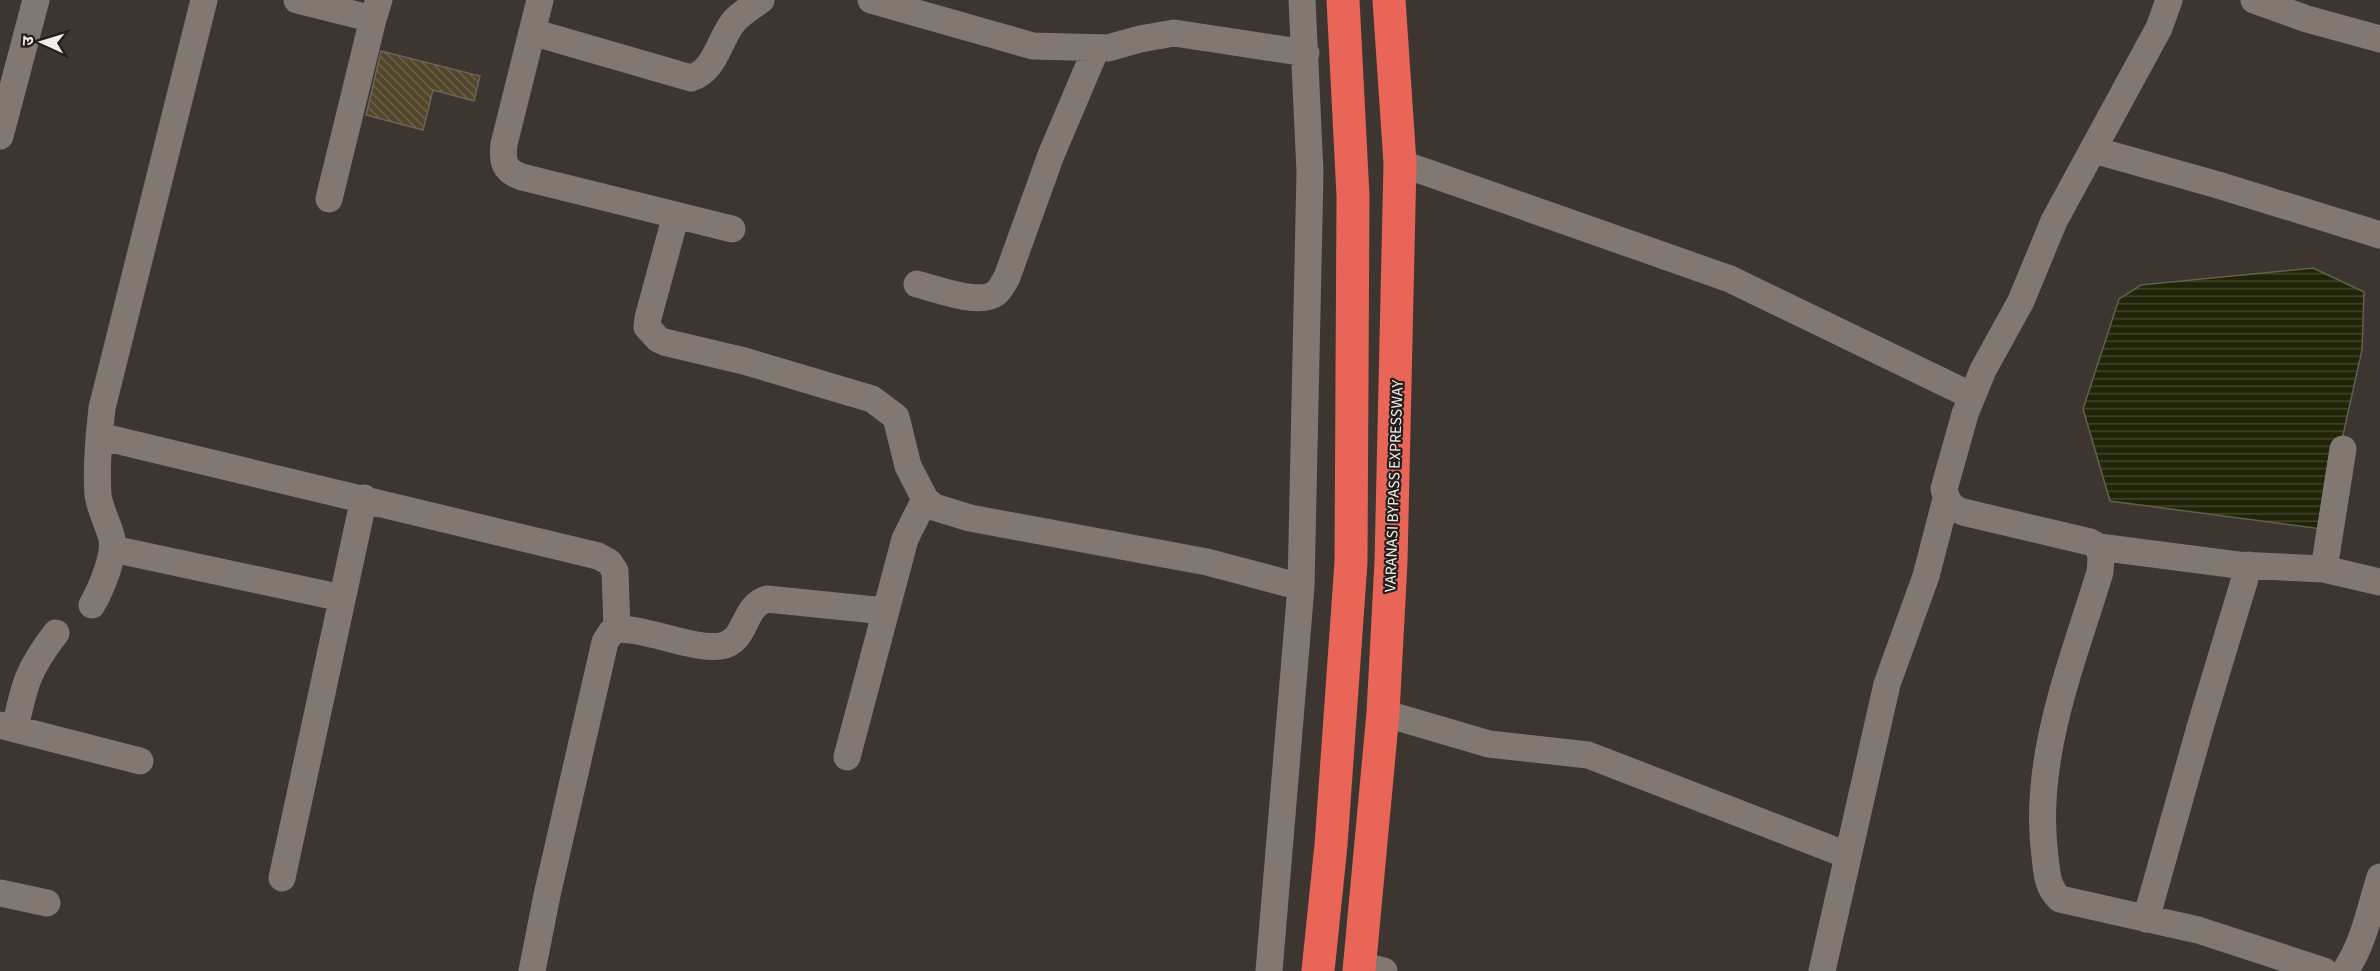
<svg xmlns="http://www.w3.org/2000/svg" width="2380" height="971" font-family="'Source Sans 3','Noto Sans Devanagari',sans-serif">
<defs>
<pattern id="water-rules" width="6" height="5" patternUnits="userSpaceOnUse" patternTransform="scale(1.5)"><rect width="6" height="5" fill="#212508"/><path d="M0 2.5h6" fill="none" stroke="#42452c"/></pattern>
<pattern id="building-back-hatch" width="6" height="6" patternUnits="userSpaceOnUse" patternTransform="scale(1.5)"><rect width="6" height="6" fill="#53472b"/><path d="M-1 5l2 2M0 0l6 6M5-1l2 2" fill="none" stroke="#6c624a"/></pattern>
</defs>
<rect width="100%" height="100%" fill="#3d352f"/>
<path fill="url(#water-rules)" stroke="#60614c" stroke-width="1.5" d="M2313 268 2364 292 2362 350 2322 529 2110 501 2083 409 2119 299 2141 285Z"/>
<path fill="url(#building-back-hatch)" stroke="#68645b" stroke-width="1.5" d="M381 51 480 76 474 101 433 90 423 130 366 115Z"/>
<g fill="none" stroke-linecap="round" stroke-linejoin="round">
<path stroke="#827872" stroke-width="27" d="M297 0 373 19 379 0
M540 0 504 144C502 162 504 171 522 177L732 229
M871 0 1033 46 1108 48 1140 39 1174 33 1306 53
M2169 0 2159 28 2054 221 2021 301 1983 370 1965 414 1944 489C1947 502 1951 508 1963 512L2090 542 2099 547 2101 559 2100 572C2072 664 2032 759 2045 857 2047 874 2047 887 2060 899L2198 930 2324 971
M2254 0 2307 19 2380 39
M532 32 691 78C716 71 719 38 735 20 742 13 753 6 761 0
M0 136 36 0
M2094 150 2218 185 2380 235
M1400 163 1730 279 1972 396
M329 199 373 19
M676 215 648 318 647 327 658 339 664 342 744 361 872 399 896 417 908 466 925 499 934 507 970 518 1207 562 1301 587
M917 284C937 289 980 306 996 293 1001 289 1004 282 1007 277L1051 155 1096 49
M99 436 598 556 609 562 615 571 617 629
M2099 547 2238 565 2324 569 2380 582
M113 549 342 598
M2324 569 2343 449
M92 605C101 589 117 553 111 535 107 522 100 509 98 495 96 465 99 437 102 408L204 0
M1383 713 1489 744 1588 755 1847 855
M0 725 140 761
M15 729C24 685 28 669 56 633
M847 757 905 539 925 499
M282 878 364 498
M0 893 47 903
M2146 919 2201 724 2249 565
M1360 965 1384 971
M532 971 547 895 605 642 612 631C636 623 691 651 721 646 748 641 742 606 767 599L885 611
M1269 971 1301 587 1310 172 1302 0
M1822 971 1887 684 1926 576 1946 499
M2345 971C2364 943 2370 909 2380 877"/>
<path stroke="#e96557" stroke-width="33" d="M1318 971 1331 845 1351 562 1353 196 1343 0
M1359 971 1383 713 1391 562 1400 163 1389 0"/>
</g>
<g text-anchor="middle" stroke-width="4.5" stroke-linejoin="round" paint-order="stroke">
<g font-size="16" fill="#f2ede9" stroke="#211e1b">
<text transform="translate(1393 486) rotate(-88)" y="6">VARANASI BYPASS EXPRESSWAY</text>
</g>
</g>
<g transform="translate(42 42) rotate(274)" stroke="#211e1b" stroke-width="4.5" paint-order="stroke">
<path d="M0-4.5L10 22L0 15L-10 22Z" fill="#f2ede9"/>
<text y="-9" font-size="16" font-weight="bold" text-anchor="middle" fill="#f2ede9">उ</text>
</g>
</svg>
